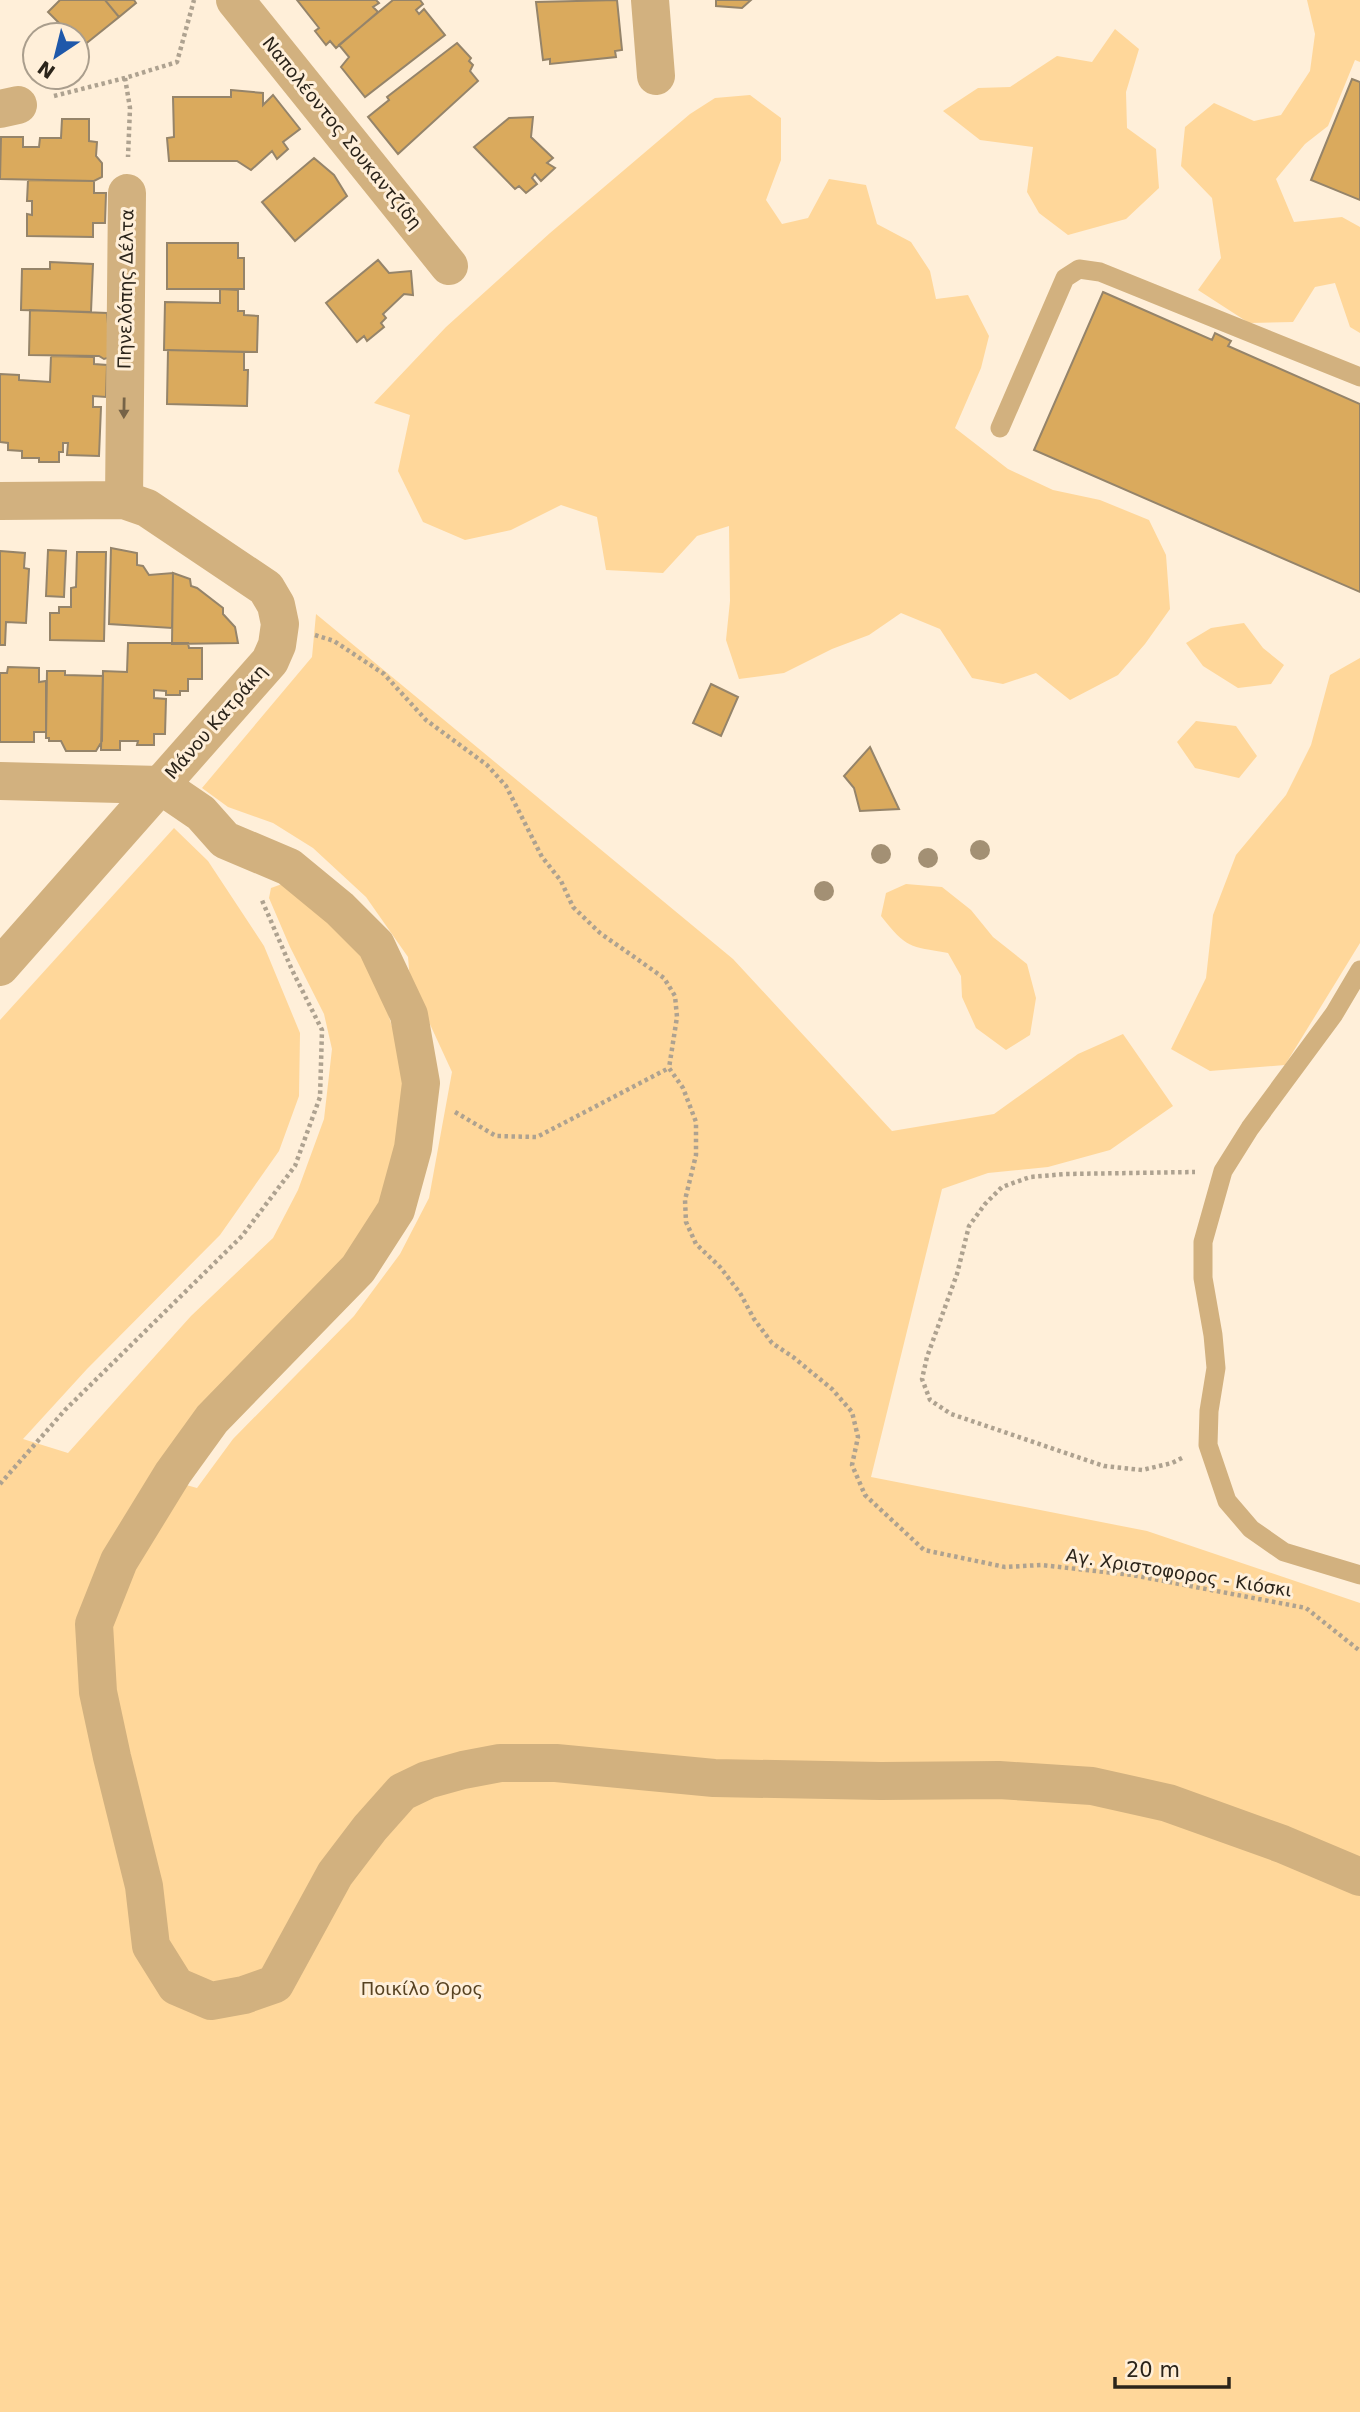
<svg xmlns="http://www.w3.org/2000/svg" width="1360" height="2412" font-family="'DejaVu Sans',sans-serif">
<rect width="100%" height="100%" fill="#ffefd9"/>
<path fill="#ffd79a" d="M1307 0H1360V62L1355 60 1328 126 1305 144 1276 179 1294 222 1342 217 1360 227V333L1350 327 1335 283 1315 287 1293 322 1249 323 1198 290 1221 258 1212 198 1181 166 1185 127 1214 103 1254 121 1281 115 1310 71 1315 34Z
M1115 29 1139 49 1126 92 1127 128 1156 149 1159 188 1126 219 1068 235 1039 213 1027 192 1033 147 980 140 943 111 978 88 1010 87 1057 56 1092 62Z
M750 95 781 118V160L766 200 782 224 808 218 829 179 866 185 877 224 911 242 930 271 936 299 968 295 989 336 981 368 955 428 1008 469 1053 490 1100 500 1149 520 1166 555 1170 609 1145 644 1118 675 1070 700 1036 673 1003 684 972 678 940 629 901 613 869 635 832 649 784 673 739 679 726 640 730 601 729 526 697 536 663 573 606 570 597 517 561 505 511 530 465 540 423 522 398 471 410 415 374 403 446 327 550 233 690 114 715 98Z
M316 614 733 959 892 1131 994 1114 1078 1054 1123 1034 1173 1106 1110 1150 1048 1167 988 1173 942 1189 871 1477 1147 1531 1360 1603V2412H0V1020L174 828 208 861 264 946 300 1033 299 1096 279 1151 220 1235 87 1369 23 1439 68 1453 191 1316 273 1238 298 1190 324 1119 332 1049 324 1014 290 947 269 898 271 888 282 884 369 955 411 1085 385 1210 161 1478 197 1488 233 1439 354 1316 400 1254 429 1198 452 1072 410 981 408 957 366 897 313 848 273 823 228 807 202 788 312 657Z
M1244 623 1263 648 1284 665 1271 684 1238 688 1203 666 1186 643 1211 628Z
M1360 658V943L1285 1065 1210 1071 1171 1049 1206 978 1213 915 1236 855 1286 795 1311 745 1330 675Z
M1196 721 1236 726 1257 756 1239 778 1195 768 1177 742Z
M906 884 942 887 971 910 993 937 1027 964 1036 998 1030 1035 1006 1050 976 1028 962 997 961 976 948 953C909 946 907 949 881 916L886 893Z"/>
<path fill="#daaa5d" stroke="#95846a" stroke-width="2" d="M60 0H105L119 17 83 46 77 41V35H71L48 12Z
M105 0H134L136 3 119 17Z
M297 0H376L379 3 373 7 378 12 336 48 330 41 326 45 315 31 319 28Z
M393 0H420L423 4 416 10 419 14 424 9 445 35 365 97 341 67 349 57 339 45Z
M617 0 622 50 615 51 616 57 550 64V59L543 60 536 2Z
M716 0H751L742 8 716 6Z
M457 43 471 58 469 61 473 65 470 71 478 81 398 154 368 117 389 100 387 97Z
M1352 79 1360 82V200L1311 180Z
M231 90 263 93V105L273 95 300 129 283 142 288 149 277 159 272 151 251 170 237 161H169L167 138 174 137 173 97H231Z
M533 117 531 137 553 158 547 163 555 168 541 181 535 174 532 178 537 184 526 193 519 186 515 189 474 147 509 118Z
M62 119H89V141L97 142 96 156 102 163V177L94 181 0 179 1 137H23V147H39L40 138H61Z
M314 158 334 175 347 196 295 241 262 202Z
M28 180 94 181V193H106L105 223H93V237L27 236V214L32 215V201H27Z
M167 243H238V258H244V289H167Z
M378 260 389 273 411 271 413 295 404 294 383 314 386 318 381 323 384 327 367 341 364 336 357 342 326 303Z
M50 262 93 264 91 312 21 310 22 269H50Z
M220 289 238 290V311H244V315L258 316 257 352 164 350 165 302 220 303Z
M1103 292 1212 340 1215 333 1231 341 1228 346 1360 404V592L1034 450Z
M30 310 107 313 111 357 104 359 99 356 29 355Z
M168 350 244 352V370H248L247 406 167 404Z
M51 356 94 357V364L107 365 106 397 93 396V407H101L99 456 67 455 68 443H63V452H59V462H39V458H22V451L8 450V443L0 442V374L19 375V380L50 382Z
M111 548 137 553V565L143 566 149 575 173 573 172 628 109 624Z
M48 550 66 551 64 597 46 596Z
M0 551 25 553 24 568 29 569 26 623 6 622 5 645H0Z
M77 552H106L104 641 50 640V613H59V607H71V588L76 587Z
M173 573 190 579 191 586 197 588 223 608V614L235 627 238 643 172 644Z
M128 643H188L189 648H202V679H188V691H180V695H166V691L154 690V698L166 699 165 734H154V745H137L138 741H120V750H101L103 671 127 672Z
M8 667 39 668V682L46 681V732H34V742H0V673H7Z
M47 671H65V675L103 676 102 741 96 751H66L61 741H49V738H46Z
M711 684 738 697 721 736 693 723Z
M870 747 899 809 860 811 854 788 844 776Z"/>
<g fill="none" stroke-linecap="round" stroke-linejoin="round">
<path stroke="#aea290" stroke-width="4.5" stroke-dasharray="3.5 3.5" stroke-linecap="butt" d="M125 78 130 108 128 157
M54 96 125 78 177 62 194 0
M315 635 334 641 384 674 426 720 487 765 506 786 542 857 561 881 573 907 600 933 664 978 675 996 677 1017 669 1068
M455 1112 496 1136 537 1137 669 1068 683 1088 696 1122V1155L685 1200 686 1222 696 1244 720 1267 740 1293 754 1319 772 1343 793 1357 832 1389 852 1412 858 1437 852 1465 865 1495 924 1550 1005 1567 1041 1565 1132 1575 1306 1608 1360 1651
M1182 1458 1172 1463 1142 1470 1104 1466 951 1414 930 1400 922 1379 927 1357 957 1274 969 1226 985 1204 1002 1187 1030 1177 1066 1174 1195 1172
M0 1484 65 1410 242 1236 295 1166 320 1097 322 1030 292 970 261 898"/>
<path stroke="#d2b17f" stroke-width="19" d="M1000 428 1065 278 1079 269 1100 272 1360 377
M1360 970 1334 1014 1250 1128 1223 1171 1203 1242V1278L1213 1335 1216 1368 1209 1411 1208 1445 1227 1501 1251 1529 1284 1552 1360 1575"/>
<path stroke="#d2b17f" stroke-width="38" d="M235 0 449 266
M650 0 656 76
M0 109 18 105
M124 500 127 193
M0 501 124 500 147 508 266 588 276 605 280 624 277 645 270 661 0 967
M0 781 160 785 201 813 225 840 289 867 340 909 376 945 409 1015 421 1083 413 1148 396 1210 358 1269 212 1419 173 1473 119 1561 94 1624 98 1692 112 1757 144 1886 151 1946 176 1986 211 2001 244 1995 275 1984 335 1874 370 1828 402 1792 427 1780 463 1770 500 1763H556L714 1778 881 1781 999 1780 1092 1786 1168 1803 1282 1844 1360 1877"/>
</g>
<g fill="#a39074">
<circle cx="980" cy="850" r="10"/>
<circle cx="881" cy="854" r="10"/>
<circle cx="928" cy="858" r="10"/>
<circle cx="824" cy="891" r="10"/>
</g>
<defs><path id="oneway-solid" d="M-6-.8H1V-3.2L6.5 0L1 3.2V.8H-6Z" transform="scale(1.75)"/></defs>
<use fill="#766347" href="#oneway-solid" transform="translate(124 408) rotate(91)"/>
<g text-anchor="middle" stroke-width="6" stroke-linejoin="round" paint-order="stroke">
<g font-size="18" fill="#2b241a" stroke="#ffefd9">
<text transform="translate(342 133) rotate(51)" y="6">Ναπολέοντος Σουκαντζίδη</text>
<text transform="translate(126 289) rotate(-89)" y="6">Πηνελόπης Δέλτα</text>
<text transform="translate(216 722) rotate(-49)" y="6">Μάνου Κατράκη</text>
<text transform="translate(1179 1573) rotate(9)" y="6">Αγ. Χριστοφορος - Κιόσκι</text>
</g>
<g font-size="18" fill="#574221" stroke="#ffefd9">
<text x="422" y="1995">Ποικίλο Όρος</text>
</g>
</g>
<g transform="translate(56 56) rotate(215)"><circle r="33" fill="#ffefd9" stroke="#aa9e8d" stroke-width="2"/>
<path d="M0-5L12 26L0 18L-12 26Z" fill="#1f58aa"/>
<text y="-10" font-size="19" font-weight="bold" text-anchor="middle" fill="#2b241a">N</text>
</g>
<path d="M1115 2377v10h114v-10" fill="none" stroke="#2b241a" stroke-width="3.5"/>
<text x="1126" y="2377" font-size="21" fill="#2b241a" stroke="#ffefd9" stroke-width="5" paint-order="stroke">20 m</text>
</svg>
